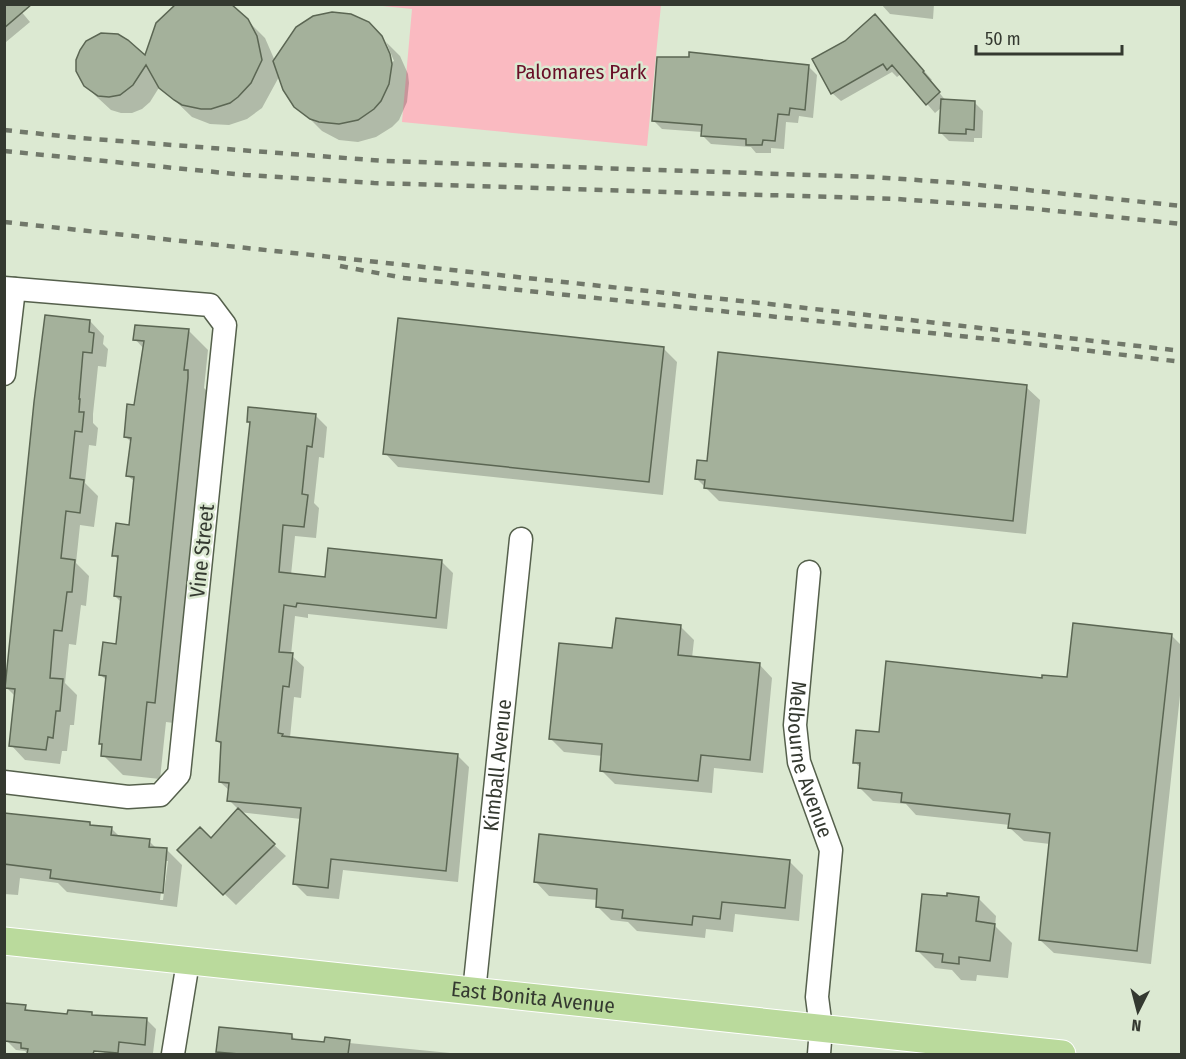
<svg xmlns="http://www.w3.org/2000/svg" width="1186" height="1059" font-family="'Fira Sans Condensed',sans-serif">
<rect width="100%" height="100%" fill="#dce9d2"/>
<path fill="#fabac1" d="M373 5H661L647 146 402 122 412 9Z"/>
<path fill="#0003" fill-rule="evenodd" d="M4 4 20 10 30 22 6 42 4 40Z
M881 4H934L933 19 890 14Z
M247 20 265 38 275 61 381 38 392 62 394 61 386 42 400 56 408 74 409 83 407 102 399 120 392 127 376 137 358 142 339 140 322 131 289 98 280 75 262 108 247 119 229 125 210 124 192 117 160 86 150 102 142 109 132 113H121L111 110 85 86 145 58Z
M884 25 932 80 930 81 946 101 974 102 983 111 982 138H974V142L949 141 940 132 942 107 935 113 901 74 897 77 892 72 841 101 832 93Z
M808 66 817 75 813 118 799 116 798 123 786 122 784 149 771 148V153H756L751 147 711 144 702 135V132L662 129 653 120Z
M90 321 104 336 103 344 108 349 106 367 98 366 93 414V423L98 428 96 446 89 445 85 483 98 496 94 527 80 525 76 563 89 576 86 606 81 605 76 645 69 644 65 683 77 695 74 725H70L67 751H62L60 764 25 760 11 745 16 697 6 687Z
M188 330 208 350 204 388 208 392 174 723 166 722 160 779 123 775 103 755 104 747 100 743 107 681 101 675 117 645 122 603 115 596 119 561 114 555 130 527 135 482 128 476 132 443 125 436 135 406 144 349 135 339Z
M663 348 677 362 663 495 398 467 385 453Z
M1026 387 1040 400 1026 534 719 501 697 479 708 462Z
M315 415 327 427 324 458 319 457 314 503 319 508 316 538 295 536 291 575 326 579 441 561 453 573 447 629 308 614V618L295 616 291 655 304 667 301 698 294 697 290 738 457 755 469 767 458 882 343 870 339 899 307 896 295 884 301 819 239 812 286 856 236 905 179 850 211 840 239 810 229 800 230 791 220 782 223 746 217 741 251 425 248 422Z
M680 626 694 640 692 658 759 664 772 678 763 773 714 768 712 793 615 784 601 770 603 756 564 752 551 739Z
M1171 635 1182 646V677L1151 964 1054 953 1040 940 1050 844 1024 841 1010 828V825L916 815 906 804 873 801 859 787 861 769 855 762 880 734 1043 680 1068 679Z
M4 814 89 823 92 826 111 828 120 837 149 841 157 849 167 850 182 865 177 907 67 892 58 883 20 878 18 895 4 894ZM165 861H168L163 900H160Z
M790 862 803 875 799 921 735 914 733 932 706 929 705 938 637 931 628 922 611 920 597 906 598 900 549 896 536 882Z
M978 898 996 916 995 926 1012 943 1008 978 977 975 976 981 961 980 952 970 935 968 917 950Z
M4 1005 25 1007 30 1012 69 1016 91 1014 94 1017 147 1020 156 1029 153 1053 106 1054 102 1051 75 1045 74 1054H28L25 1051 16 1050 7 1041V1036L4 1034Z
M220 1029 291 1035 297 1041 349 1043 460 1054H217Z"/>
<path fill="#a4b19b" stroke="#5b6653" stroke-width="1.5" d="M4 4H32L4 28Z
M176 4H231L248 19 257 36 262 60 251 83 238 97 230 103 211 109H201L182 105 174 100 159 88 146 65 133 85 120 95 109 97 98 96 84 86 76 71V60L80 50 86 41 101 33 118 34 128 40 145 55 156 23Z
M332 12 351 14 369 22 382 36 390 54 392 64 389 84 381 101 374 109 358 120 339 124 319 122 310 119 294 107 283 90 273 61 296 27 313 16Z
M875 14 924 71 923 72 940 92 926 105 892 65 887 70 883 64 831 94 812 59 845 41Z
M689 52 809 65 805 110 790 108 789 115 778 114 775 141 763 140 762 145H746V139L701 136 702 125 652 121 657 57H689Z
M941 99 975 101 974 130 966 129V134L939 133Z
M45 315 90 320 89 332 94 333 92 353 83 352 79 399H80L79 412H84L82 432 75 431 70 478 84 480 80 513 66 511 61 558 75 560 72 592H67L62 631 54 630 50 678 63 679 60 711H56L53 738 48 737 46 750 9 746 15 689 5 688 34 402Z
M398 318 664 347 649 482 383 454Z
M135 325 189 329 184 370H188V378L155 703 147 702 141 760 101 756 102 744H99L106 676 99 675 103 642 116 644 121 597 114 596 118 556H112L116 523 129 525 134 477 126 476 131 438 124 437 127 404 134 405 144 341 133 340Z
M718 352 1027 385 1013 521 704 488 705 480 695 479 697 460 707 461Z
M248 407 316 414 312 447 307 446 302 494 308 495 304 527 283 525 279 572 325 577 328 548 442 560 436 618 297 603 296 607 284 605 279 652 293 653 289 687 283 686 278 733 283 734 282 736 458 754 446 871 331 859 328 888 293 884 301 808 227 801 229 783 219 782 221 742 216 741 250 422H247Z
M616 618 681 625 678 655 760 663 750 760 701 755 698 781 635 775 600 771 602 744 549 739 559 643 612 648Z
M1073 623 1172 634 1137 951 1039 940 1050 833 1008 828 1010 814 901 802 902 793 858 788 860 763H853L856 730 879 732 886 661 1042 678V675L1067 677Z
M238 808 275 844 223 895 177 850 200 827 211 838Z
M4 813 90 822V825L112 827 111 835 150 839 149 847 167 848 163 893 50 878 51 870 4 864Z
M539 834 790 860 785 908 722 902 720 919 693 916 692 925 622 918 623 910 596 907 597 889 534 882Z
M947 893 979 897 976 921 995 924 990 961 959 957V964L942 962 943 954 916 951 922 894 947 896Z
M4 1003 26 1005 25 1010 67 1014 68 1010 92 1012V1015L147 1018 145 1045 119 1042 118 1053 94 1051 93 1054H27L28 1049 21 1048V1043L5 1041Z
M219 1027 292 1034V1039L324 1042 325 1037 350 1040 348 1054H239L216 1052Z"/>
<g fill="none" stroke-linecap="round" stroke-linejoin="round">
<g stroke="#55604c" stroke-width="25">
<g id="minor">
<path d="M4 288 210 305 225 325 179 774 160 795 128 797 4 782"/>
<path d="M4 374 14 289"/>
<path id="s1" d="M809 572 795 725 799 762 831 850 817 997 821 1028 819 1054"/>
<path id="s2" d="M474 992 521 539"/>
<path d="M173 1054 188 962"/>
</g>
</g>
<g stroke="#fff" stroke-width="29">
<g id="major">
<path id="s3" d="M4 941 1062 1054"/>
</g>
</g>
<use href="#minor" stroke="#fff" stroke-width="22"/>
<use href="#major" stroke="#bada9c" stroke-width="27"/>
<path stroke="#71786a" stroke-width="4.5" stroke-dasharray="8 8" stroke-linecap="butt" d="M4 130 80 138 385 161 873 177 960 183 1182 206
M4 151 245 175 374 183 897 199 1026 208 1182 224
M4 222 788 306 1182 351
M340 266 404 278 1008 341 1182 362"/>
</g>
<g text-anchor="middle" stroke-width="5" stroke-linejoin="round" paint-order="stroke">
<g font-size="21" fill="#690d27" stroke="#dce9d2">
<text x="581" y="79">Palomares Park</text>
</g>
<g font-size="21" fill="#343930" stroke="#dce9d2">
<text transform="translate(202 551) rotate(-84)" y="7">Vine Street</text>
<text dy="7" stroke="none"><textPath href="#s1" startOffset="190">Melbourne Avenue</textPath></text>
<text dy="7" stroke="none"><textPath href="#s2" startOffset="228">Kimball Avenue</textPath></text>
<text dy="7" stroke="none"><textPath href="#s3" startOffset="532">East Bonita Avenue</textPath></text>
</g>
</g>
<rect width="1186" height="1059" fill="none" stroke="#343930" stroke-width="12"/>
<g transform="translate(1138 1011) rotate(186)" stroke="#dce9d2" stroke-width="4.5" paint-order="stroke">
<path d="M0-4.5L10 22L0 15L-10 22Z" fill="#343930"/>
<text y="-9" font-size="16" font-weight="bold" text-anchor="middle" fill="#343930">N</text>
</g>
<path d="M976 45v9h146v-9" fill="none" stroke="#343930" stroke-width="3"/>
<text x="985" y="45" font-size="18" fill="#343930" stroke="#dce9d2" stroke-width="4.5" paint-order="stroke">50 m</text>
</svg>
